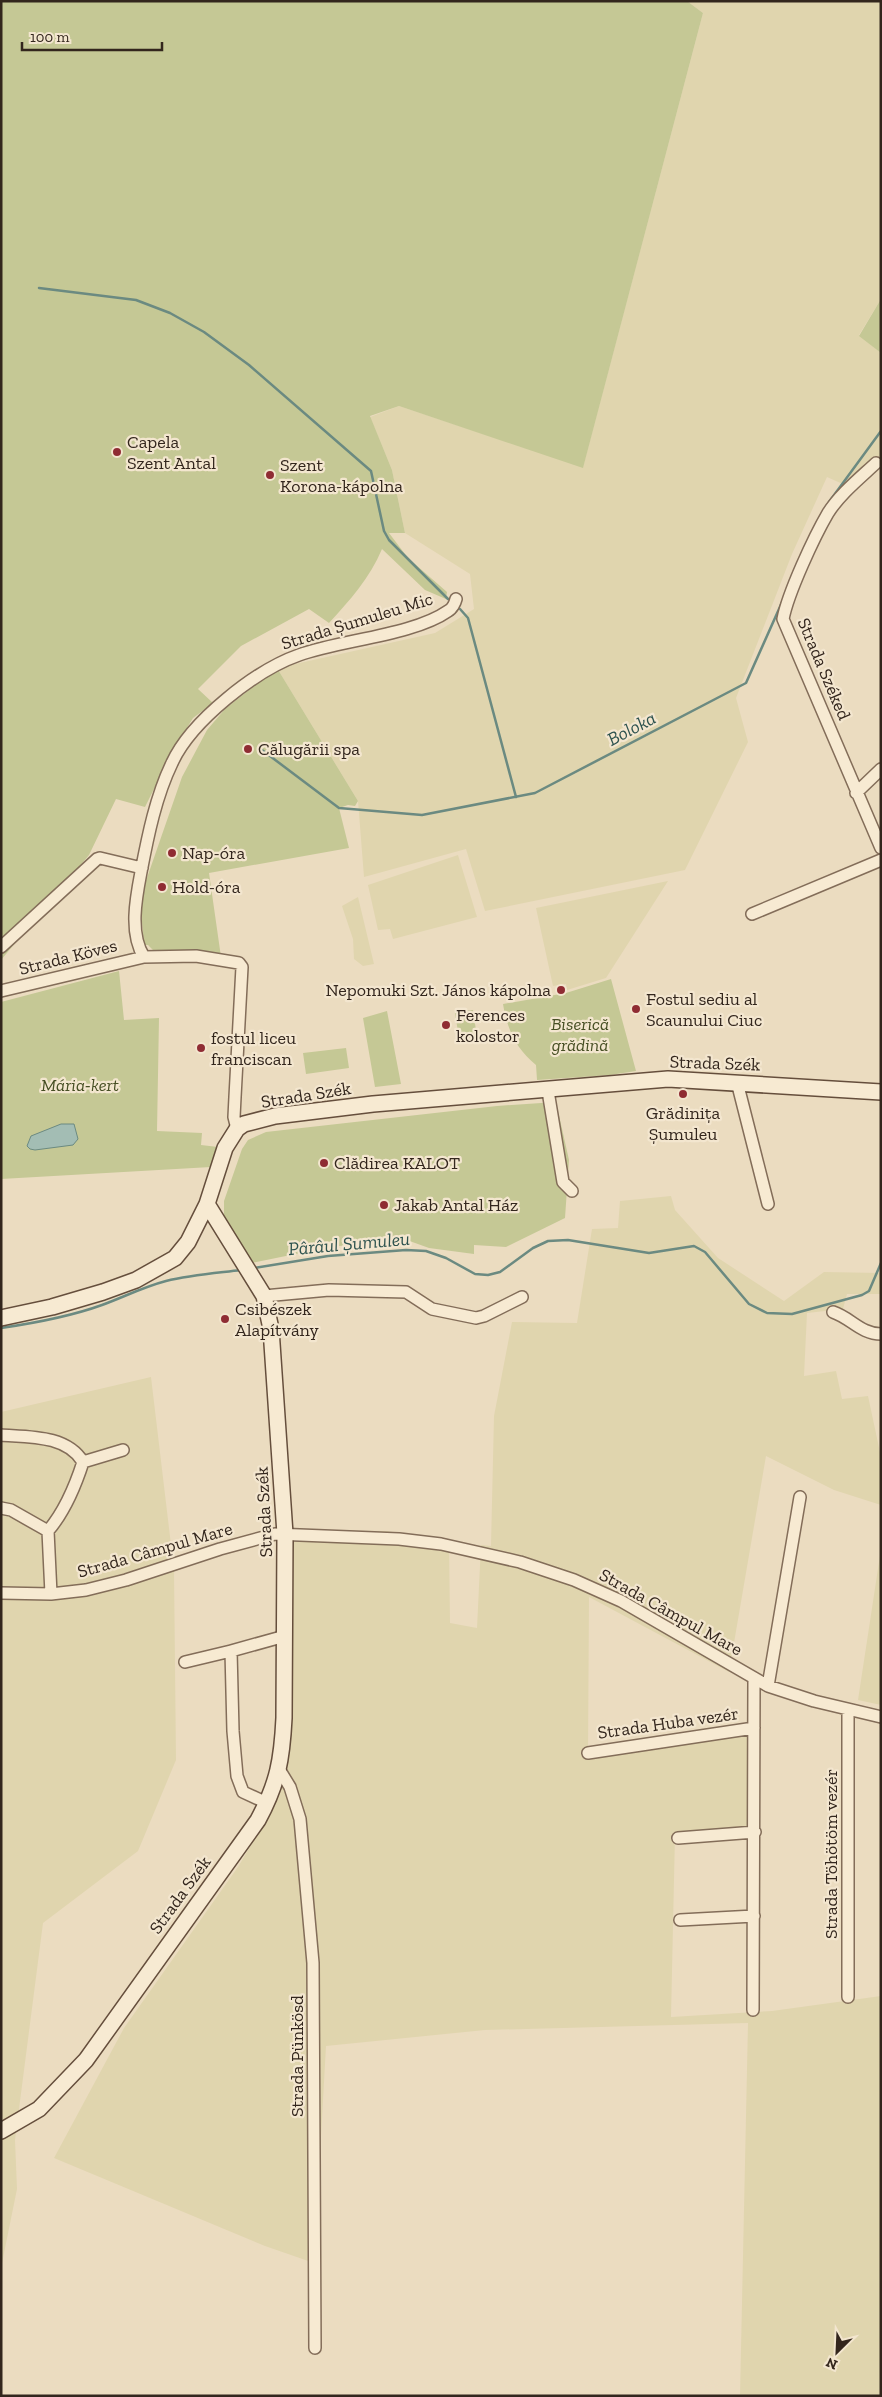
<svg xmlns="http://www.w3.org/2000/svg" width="882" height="2397" font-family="'Zilla Slab',serif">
<rect width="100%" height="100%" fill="#ebdcc0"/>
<path fill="#e0d5ae" d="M687 1H881V299L859 335 881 353V455L854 489 827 477 792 554 736 698 748 742 685 870 485 911 466 849 364 877 358 801 277 668 435 633 474 609 470 574 405 533 392 470 370 417 399 406 583 467 703 13Z
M458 855 477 917 393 939 390 929 378 930 368 885Z
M668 881 606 978 567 990 566 984 553 986 536 908Z
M358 897 374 964 363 966 354 959 353 939 342 906Z
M671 1196 675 1210 718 1258 784 1301 824 1272 881 1273 880 1294H847L843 1309 807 1313 804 1376 836 1371 842 1399 868 1396 881 1457V1505L834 1490 766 1456 729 1672 589 1597 588 1755 748 1732V1826L675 1834 671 2017 772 2011 881 1996V2396H740L748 2023 485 2030 326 2046 314 2263 265 2246 54 2158 124 2028 238 1867 275 1805 281 1730 285 1534 298 1530 387 1531 449 1541 450 1623 477 1628 481 1545 491 1546 494 1416 512 1322 577 1323 592 1229 618 1228 620 1201Z
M151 1377 174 1570 176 1760 138 1851 43 1923 15 2140 17 2189 1 2268V1412Z
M881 1549V1705L858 1700Z"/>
<path fill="#c5c895" d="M1 1H687L703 13 583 468 399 406 370 416 392 470 405 533H389L408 558 447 592 446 599 425 590 382 549C370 578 350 600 329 623L309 609 241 646 198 689 213 703 193 718 177 744 160 787 156 785 145 807 116 799 89 855 1 960Z
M881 299V353L859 336Z
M277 668 358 801 355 806 348 805 339 808 349 848 209 873 221 957 153 950 148 945H144L140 898 182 777 207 730 225 709Z
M119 971 124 1020 159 1018 157 1131 202 1133 201 1145 218 1147 211 1167 1 1179V1002Z
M611 979 636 1071 610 1075 537 1080 536 1065C516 1049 507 1029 503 1004L566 993Z
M473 1010 477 1037 459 1039 455 1012Z
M387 1011 401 1084 375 1087 363 1018Z
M346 1048 349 1068 306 1074 303 1053Z
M556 1102 569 1160 565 1218 506 1247 474 1245V1254L429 1248 404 1239 330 1247 251 1263 224 1218V1201L242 1149 248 1140 266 1132 497 1106Z"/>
<path fill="#a3bdb4" stroke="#6b8a81" d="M61 1124H74L78 1139 73 1145 35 1150 30 1149 27 1146 31 1136Z"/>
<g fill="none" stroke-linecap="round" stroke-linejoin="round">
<path stroke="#6b8a81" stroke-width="2.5" d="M39 288 136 300 170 313 204 332 249 365 371 471 384 531 389 540 448 599
M829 502 881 431
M460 609 468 618 516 797
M262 750 339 808 422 815 535 793 746 683 783 600
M254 1268 328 1256 406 1250 426 1251 446 1258 475 1274 488 1275 500 1272 533 1248 548 1241 568 1240 649 1253 694 1246 705 1252 749 1304 767 1313 792 1314 862 1295 869 1291 881 1263
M1 1328C35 1323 69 1317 102 1305 124 1297 143 1287 166 1281 190 1275 217 1273 241 1270"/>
<g stroke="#836d59" stroke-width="14">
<path id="street" d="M876 463C860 478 840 494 828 513 814 537 788 593 783 619L881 848
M856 793 881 769
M752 914 881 860
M1 947 97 859 100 858 142 868
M1 991 144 957
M737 1082 768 1204
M548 1091 563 1182 572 1191
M237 1129 234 1117 235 1097 242 967 239 963 196 956 144 957C129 933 136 898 141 872 148 835 156 796 172 763 191 721 256 670 299 655 341 640 414 635 448 611 452 609 455 603 456 599
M264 1296 329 1290 406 1292 432 1309 476 1318 484 1316 522 1297
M833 1312C851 1318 861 1334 881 1334
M1 1435C29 1437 67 1435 83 1462 75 1487 65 1511 48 1531L51 1594
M83 1462 123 1450
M1 1508 11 1510 48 1531
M1 1593 51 1594 86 1590 126 1580 220 1549 275 1534 399 1539 441 1544 520 1562 574 1580 621 1601 768 1686 814 1701 881 1717
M185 1662 231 1651
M768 1686 800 1497
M588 1753 754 1728
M279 1769 290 1787 300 1819 313 1963 315 2348
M267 1803 243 1792 237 1776 233 1731 231 1651 285 1636
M678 1838 755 1832
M680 1920 754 1916
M848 1997V1710
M753 2010 754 1679"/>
</g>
<g stroke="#654e3c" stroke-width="18">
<path id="secondary" d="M1 1318 52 1307 103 1292 136 1280 175 1258 188 1242 207 1204 225 1148 237 1129 244 1124 275 1116 373 1104 668 1079 881 1092
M1 2131 39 2109 86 2060 258 1820C278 1783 282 1759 284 1718L285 1534 271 1329 264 1296 207 1204"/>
</g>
<use href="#street" stroke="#f7ead2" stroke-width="11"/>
<use href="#secondary" stroke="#f7ead2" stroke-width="15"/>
</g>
<g fill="#8f2c33" stroke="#f3e6cf" stroke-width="2">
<circle cx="117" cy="452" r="5"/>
<circle cx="270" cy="475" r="5"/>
<circle cx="248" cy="749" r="5"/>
<circle cx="172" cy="853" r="5"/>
<circle cx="162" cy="887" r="5"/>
<circle cx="561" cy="990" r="5"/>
<circle cx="636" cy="1009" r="5"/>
<circle cx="446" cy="1025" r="5"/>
<circle cx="201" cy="1048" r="5"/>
<circle cx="683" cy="1094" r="5"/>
<circle cx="324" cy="1163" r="5"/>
<circle cx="384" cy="1205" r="5"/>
<circle cx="225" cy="1319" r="5"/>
</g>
<g text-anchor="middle" stroke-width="4.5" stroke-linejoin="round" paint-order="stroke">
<g font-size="18" fill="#33261d" stroke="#f3e6cf" text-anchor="start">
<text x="127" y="448">Capela<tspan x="127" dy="21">Szent Antal</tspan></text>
<text x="280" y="471">Szent<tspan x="280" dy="21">Korona-kápolna</tspan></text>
<text x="258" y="755">Călugării spa</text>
<text x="182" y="859">Nap-óra</text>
<text x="172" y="893">Hold-óra</text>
<text x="551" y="996" text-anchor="end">Nepomuki Szt. János kápolna</text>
<text x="646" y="1005">Fostul sediu al<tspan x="646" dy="21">Scaunului Ciuc</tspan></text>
<text x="456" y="1021">Ferences<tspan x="456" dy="21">kolostor</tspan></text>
<text x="211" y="1044">fostul liceu<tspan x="211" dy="21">franciscan</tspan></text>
<text x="683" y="1119" text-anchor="middle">Grădinița<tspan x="683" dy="21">Șumuleu</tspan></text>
<text x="334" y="1169">Clădirea KALOT</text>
<text x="394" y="1211">Jakab Antal Ház</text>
<text x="235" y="1315">Csibészek<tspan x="235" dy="21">Alapítvány</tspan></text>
</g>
<g font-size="18" fill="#33261d" stroke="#f3e6cf">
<text transform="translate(357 621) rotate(-17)" y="6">Strada Șumuleu Mic</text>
<text transform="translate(824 669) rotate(67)" y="6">Strada Széked</text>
<text transform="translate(68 957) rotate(-14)" y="6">Strada Köves</text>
<text transform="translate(715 1063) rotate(2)" y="6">Strada Szék</text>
<text transform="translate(306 1095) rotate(-9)" y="6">Strada Szék</text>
<text transform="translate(264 1512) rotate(-93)" y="6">Strada Szék</text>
<text transform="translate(155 1550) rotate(-16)" y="6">Strada Câmpul Mare</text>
<text transform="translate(671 1612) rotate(29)" y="6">Strada Câmpul Mare</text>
<text transform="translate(668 1723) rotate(-8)" y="6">Strada Huba vezér</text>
<text transform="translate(831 1854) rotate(-90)" y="6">Strada Töhötöm vezér</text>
<text transform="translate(180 1895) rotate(-54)" y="6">Strada Szék</text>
<text transform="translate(297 2056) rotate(-90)" y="6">Strada Pünkösd</text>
</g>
<g font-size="18" font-style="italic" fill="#474f24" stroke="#f3e6cf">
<text x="580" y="1030">Biserică<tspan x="580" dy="21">grădină</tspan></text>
<text x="80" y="1091">Mária-kert</text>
</g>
<g font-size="19" font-style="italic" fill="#2d524e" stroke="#f3e6cf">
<text transform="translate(631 728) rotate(-28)" y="7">Boloka</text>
<text transform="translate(349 1243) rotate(-5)" y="7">Pârâul Șumuleu</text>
</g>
</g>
<rect width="882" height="2397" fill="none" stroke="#33261d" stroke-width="5"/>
<g transform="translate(837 2352) rotate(204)" stroke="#f3e6cf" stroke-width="4" paint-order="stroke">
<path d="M0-4L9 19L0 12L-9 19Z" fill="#33261d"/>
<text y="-8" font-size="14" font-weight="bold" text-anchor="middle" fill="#33261d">N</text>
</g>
<path d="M22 42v8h140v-8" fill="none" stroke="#33261d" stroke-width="2.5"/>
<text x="30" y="42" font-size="15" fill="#33261d" stroke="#f3e6cf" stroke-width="4" paint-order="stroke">100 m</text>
</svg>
